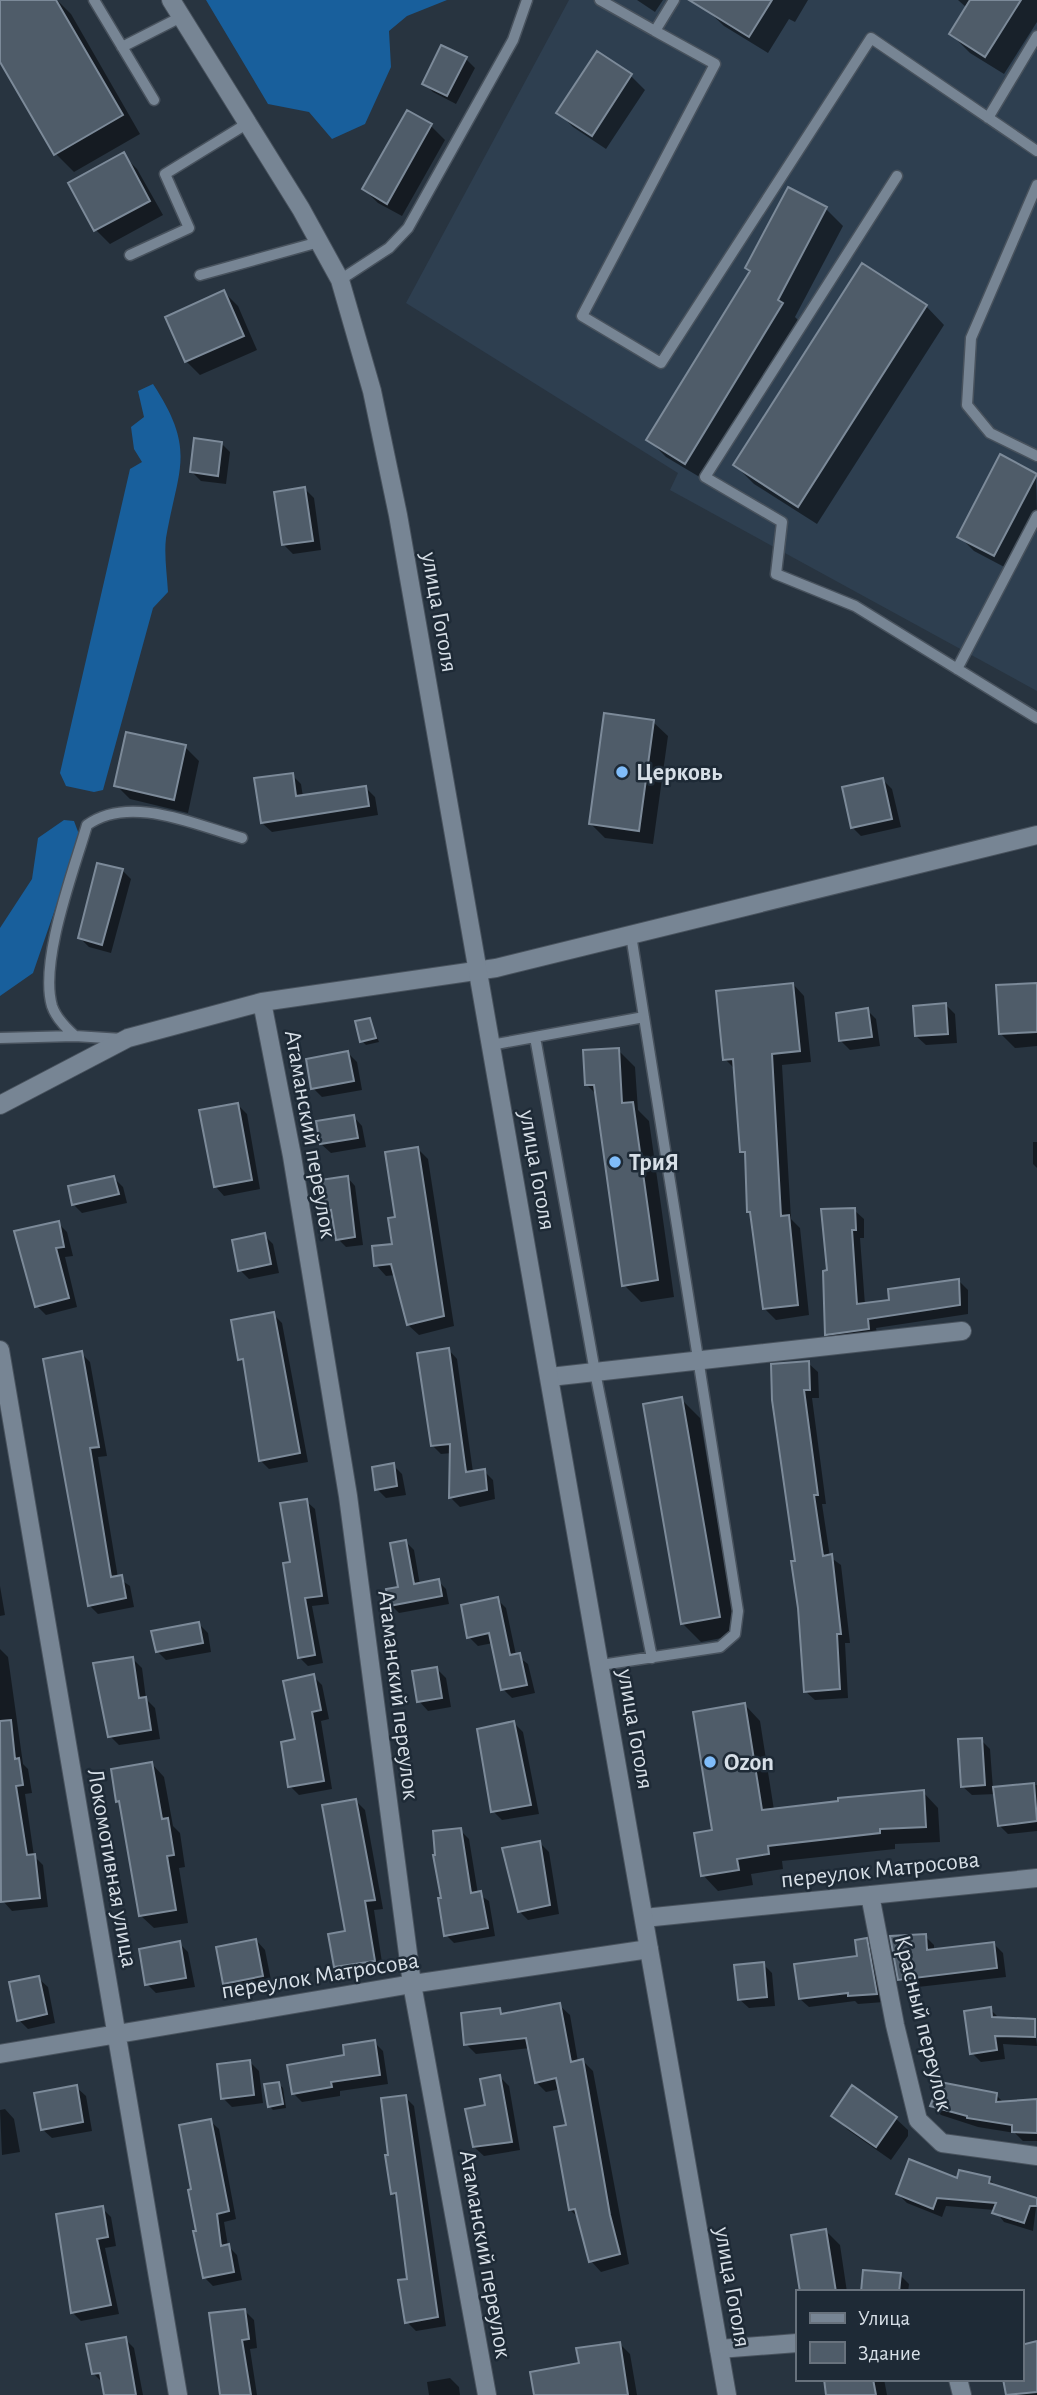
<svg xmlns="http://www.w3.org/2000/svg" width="1037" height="2395" font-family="'Alegreya Sans',sans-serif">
<rect width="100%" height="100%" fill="#283440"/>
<path fill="#2e3f50" d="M569 0H1037V691L670 490 678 473 406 303Z"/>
<path fill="#185f9c" d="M206 0H447L407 16 389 31 391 67 365 124 332 139 309 112 268 104Z
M153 384C197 451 178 468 166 538 164 555 167 574 168 592L153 608 103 790 94 792 66 786 60 773 130 469 142 462 134 449 131 427 144 417 138 391Z
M64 820 74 821 80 837 33 973 0 996V928L32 879 38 838Z"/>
<path fill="#0007" d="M0 0H57L71 14 140 134 74 172 56 154 0 56Z
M637 0H663L655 12Z
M711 0H808L795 22 789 19 768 53 724 26 706 9Z
M958 0H1037V22L1004 74 970 53 951 34 967 8Z
M598 54 631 76 645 90 606 149 573 127 559 113Z
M466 59 475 68 456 104 433 92 424 83Z
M408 113 431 126 445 140 402 216 378 203 364 189Z
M123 155 137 169 163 215 110 244 96 230Z
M826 209 843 226 795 317 799 321 703 479 666 457 649 440 751 272Z
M224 292 238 306 257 350 200 375 186 361Z
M926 306 944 325 817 524 754 484 735 465Z
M221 443 230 452 226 484 201 481 191 471Z
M1036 475 1037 513 1008 569 974 551 960 537Z
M305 489 314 498 321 550 293 554 284 545Z
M653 722 668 736 653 844 605 838 591 824Z
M185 747 199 761 188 813 130 799 116 785Z
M292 775 301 784 303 797 366 788 375 797 378 815 272 832 262 823Z
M883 780 892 789 901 827 861 836 852 827Z
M122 870 131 879 111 953 89 947 80 938Z
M793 984 804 996 811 1062 782 1065 791 1219 800 1228 809 1315 776 1320 764 1308 753 1215 749 1211 747 1157 742 1151 736 1070 725 1059Z
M1037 985V1046L1015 1048 1001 1034Z
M946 1005 955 1014 957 1043 926 1045 916 1036Z
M867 1010 876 1019 880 1046 850 1050 841 1041Z
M370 1020 379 1042 366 1045 362 1041Z
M618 1050 635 1067 638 1110 649 1121 674 1297 641 1302 624 1285 597 1095 586 1084Z
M348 1053 357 1062 362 1090 322 1097 313 1088Z
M238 1105 247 1114 260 1189 224 1196 215 1186Z
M353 1116 362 1126 366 1147 331 1153 321 1144Z
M1033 1142H1037V1168L1033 1164Z
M418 1149 428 1159 454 1326 419 1335 408 1325 395 1275 386 1276 376 1265 394 1246 397 1218Z
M347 1177 355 1186 363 1245 346 1247 338 1239 334 1218 326 1211Z
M114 1178 123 1187 127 1203 82 1213 73 1204Z
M854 1210 864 1219V1238H860L865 1305 891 1301 959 1281 968 1290V1314L876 1328 878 1338 836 1343 826 1334 829 1272Z
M58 1223 67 1232 73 1256 65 1257 77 1307 46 1315 37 1306 16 1232Z
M264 1235 273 1244 279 1273 249 1279 240 1270Z
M273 1314 282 1323 308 1462 269 1469 260 1460 246 1365 240 1359Z
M448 1349 457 1359 473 1472 484 1471 493 1480 495 1499 460 1507 451 1498 452 1453 441 1454 432 1445Z
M81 1353 90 1362 107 1456 98 1457 118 1578 130 1586 134 1607 98 1614 89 1605Z
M808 1363 818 1372 819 1398H812L826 1504H822L830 1557 841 1565 850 1643H845L848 1698 815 1700 805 1691 796 1562 774 1399Z
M681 1399 700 1418 737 1635 701 1642 682 1623Z
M393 1465 402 1474 406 1495 386 1498 377 1489Z
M306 1501 315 1509 329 1604 312 1606 323 1663 308 1666 299 1657 292 1563Z
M406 1542 414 1550 420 1585 438 1581 446 1589 449 1604 399 1613 391 1605 400 1588Z
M0 1586 5 1615 0 1616Z
M497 1599 506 1608 516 1655 528 1664 535 1693 512 1698 503 1689 493 1643 478 1646 469 1637Z
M199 1624 208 1633 211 1652 166 1660 157 1651Z
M0 1649 8 1657 23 1764 28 1769 32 1793 25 1794 34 1856 43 1865 48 1907 12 1911 3 1901 0 1873Z
M133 1659 142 1668 146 1699 155 1708 160 1739 119 1745 110 1736 95 1664Z
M437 1669 446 1678 451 1707 428 1711 419 1701Z
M313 1676 322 1685 329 1719 321 1721 332 1789 299 1795 290 1786 297 1741Z
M745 1705 760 1721 774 1810 923 1792 938 1808 940 1842 895 1844V1849L782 1861 783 1869 751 1874 753 1885 718 1891 703 1875Z
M514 1723 523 1732 539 1814 502 1820 493 1811Z
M981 1740 990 1749 993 1789 1037 1785V1831L1008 1834 999 1825 996 1794 972 1795 962 1786Z
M152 1764 164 1777 173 1826 180 1833 185 1867 179 1868 188 1923 154 1928 141 1916 122 1805 118 1801Z
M356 1801 365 1810 383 1909 374 1910 383 1969 344 1976 335 1967 347 1932Z
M460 1830 469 1839 478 1894 489 1901 495 1936 454 1943 446 1935 444 1899Z
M540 1843 549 1852 559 1914 528 1920 519 1911Z
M925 1936 934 1945V1950L994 1944 1003 1953 1006 1977 909 1988 900 1979Z
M256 1940 265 1950 272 1985 234 1992 225 1983Z
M866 1940 874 1948 884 2002 858 2004 855 2001 809 2007 800 1999 859 1957Z
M179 1943 188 1952 195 1987 156 1993 147 1984Z
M763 1964 772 1973 775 2006 749 2008 739 1999Z
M38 1978 48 1987 55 2023 28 2029 19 2020Z
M559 2005 570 2015 578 2062 583 2061 593 2071 629 2264 601 2272 591 2261 579 2218 570 2210 568 2126 560 2089 546 2092 536 2082 530 2048 476 2054 466 2044 500 2010 505 2015Z
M990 2009 999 2018 1034 2021 1037 2046 1003 2044 1005 2059 981 2062 972 2053Z
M374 2042 383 2051 388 2084 340 2091V2096L302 2102 293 2093 346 2057Z
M250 2062 259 2071 263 2103 232 2107 223 2098Z
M500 2077 509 2086 520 2150 484 2156 474 2147Z
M279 2084 283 2088 286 2108 273 2110 269 2106Z
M76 2087 86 2096 92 2131 52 2138 42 2129Z
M996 2095 1004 2103 1037 2100V2141H1023L1015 2133 978 2127 941 2115 932 2106Z
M405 2097 414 2106 446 2326 416 2331 407 2322 409 2280 398 2199 392 2193 390 2156Z
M5 2109 14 2119 20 2152 2 2155 0 2110Z
M834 2116H893L908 2130V2136L891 2160 848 2130Z
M210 2121 219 2129 236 2219 224 2222 228 2246 237 2255 242 2280 213 2286 204 2277 193 2190Z
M989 2179 998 2188 1037 2200 1033 2231 1004 2222 995 2210 946 2206 942 2217 907 2203 898 2194 958 2180Z
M102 2208 111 2217 116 2246 105 2248 119 2314 81 2321 72 2312Z
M826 2231 840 2245 847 2292H802Z
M900 2275 909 2284 908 2292H863Z
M245 2311 254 2320 257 2348 250 2349 257 2395H222Z
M125 2339 134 2348 143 2395H106L103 2383 93 2373Z
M619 2343 630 2354 637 2395H536Z
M1037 2343V2395H1008L1005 2379H1021Z
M450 2378 459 2387 460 2395H429L427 2382Z
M824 2379H884L887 2395H827Z"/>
<path fill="#4f5c69" stroke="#7c8a99" stroke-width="2" d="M0 0H56L123 115 54 155 0 62Z
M689 0H772L749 37Z
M970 0H1021L985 57 949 34Z
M441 45 467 57 447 96 422 84Z
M597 51 632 74 592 136 556 113Z
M407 110 432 124 387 204 362 189Z
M124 152 150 201 94 231 68 183Z
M788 187 827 207 778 300 783 303 685 464 646 440 750 271 745 268Z
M862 263 927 305 798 507 733 465Z
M224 290 244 336 185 362 165 317Z
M194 438 222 442 218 476 190 472Z
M1000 454 1037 474 994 556 957 537Z
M305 487 313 541 282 545 274 492Z
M604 713 654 720 639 831 589 824Z
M126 732 186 745 174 800 114 786Z
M293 773 296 796 366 786 369 806 261 823 254 778Z
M883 778 892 819 851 828 842 787Z
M97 863 123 869 102 945 78 938Z
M793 983 800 1051 772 1054 781 1216 789 1215 798 1305 763 1309 750 1212H747L745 1152H740L733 1059 723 1060 716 991Z
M1037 983V1032L999 1034 996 985Z
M946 1003 948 1034 915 1036 913 1006Z
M868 1008 872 1037 839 1041 836 1013Z
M370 1018 376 1038 360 1042 355 1021Z
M619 1048 622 1103 633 1102 658 1280 622 1286 594 1085H585L583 1050Z
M348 1051 354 1081 311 1089 306 1059Z
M238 1103 252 1180 214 1187 199 1110Z
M354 1115 358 1138 320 1144 316 1121Z
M418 1147 444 1316 407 1325 391 1264 374 1266 372 1246 392 1244 388 1218 395 1217 385 1152Z
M114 1176 119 1194 72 1205 68 1186Z
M348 1176 355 1237 336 1240 331 1210 325 1211 320 1180Z
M855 1208 856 1230H852L857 1304 889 1300 888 1289 959 1279 960 1305 868 1319 869 1329 825 1335 823 1271 827 1270 821 1209Z
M59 1221 64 1247 56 1248 69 1298 35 1307 14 1231Z
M265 1233 271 1264 238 1271 232 1240Z
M274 1312 300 1453 259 1461 243 1359 238 1360 231 1320Z
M449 1348 466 1472 485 1469 487 1490 449 1498 450 1444 431 1446 417 1353Z
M82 1351 99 1447 90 1448 111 1577 122 1575 126 1598 88 1606 43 1359Z
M809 1361 810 1390H804L818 1495H814L823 1556 832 1554 841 1634H837L840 1689 804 1692 798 1608 791 1561H795L772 1400 771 1364Z
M682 1397 720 1617 681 1624 643 1404Z
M394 1463 397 1486 375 1490 372 1467Z
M307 1499 322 1596 305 1598 315 1655 298 1658 283 1563 290 1562 280 1503Z
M406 1540 414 1584 439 1579 442 1596 389 1606 386 1589 398 1587 390 1543Z
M498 1597 510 1655 520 1653 527 1685 501 1690 489 1633 467 1638 461 1605Z
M199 1622 203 1643 156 1652 151 1631Z
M133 1657 139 1698 146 1697 151 1730 108 1737 93 1663Z
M437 1667 442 1698 417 1702 412 1671Z
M314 1674 321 1710 312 1712 324 1781 288 1787 281 1742 295 1739 283 1681Z
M745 1703 762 1810 838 1801V1798L924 1790 926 1827 880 1829V1833L768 1846 769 1854 737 1859 739 1870 701 1876 694 1833 712 1830 693 1712Z
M11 1720 15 1759 19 1758 23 1785 16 1786 27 1855 35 1854 40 1898 1 1902 0 1721Z
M514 1721 531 1805 491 1812 477 1729Z
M982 1738 985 1785 961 1787 958 1739Z
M152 1762 162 1819 168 1818 174 1855 167 1856 176 1910 139 1916 119 1801 116 1802 111 1769Z
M1034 1783 1037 1821 998 1826 993 1787Z
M356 1799 375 1900 365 1901 375 1961 334 1967 328 1934 345 1931 322 1805Z
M461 1828 471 1893 481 1891 488 1928 444 1936 438 1898H441L433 1855H435L433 1831Z
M540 1841 550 1905 518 1912 502 1848Z
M926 1934 927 1950 994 1942 997 1968 898 1980 890 1936Z
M867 1938 877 1994 848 1996V1993L799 1999 794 1964 857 1956 855 1940Z
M256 1939 263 1976 223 1984 216 1947Z
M180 1941 186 1978 145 1985 139 1949Z
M764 1962 767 1997 738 2000 734 1965Z
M39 1976 47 2014 17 2021 9 1982Z
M560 2003 571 2062 583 2059 610 2215 620 2254 589 2262 575 2209 569 2210 554 2127 566 2125 556 2078 535 2083 526 2038 464 2045 461 2013 500 2008 501 2014Z
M991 2007 992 2017 1035 2019V2037L995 2036 997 2050 970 2054 964 2011Z
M375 2040 380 2075 331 2082 332 2087 292 2094 287 2065 344 2055 343 2045Z
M250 2060 254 2095 221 2099 217 2064Z
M500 2075 512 2142 473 2147 465 2109 485 2105 480 2079Z
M279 2082 283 2104 268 2107 264 2084Z
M940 2082 997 2093 996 2102 1037 2099V2133L1012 2132V2125L967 2118V2116L930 2106Z
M77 2085 83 2122 41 2130 34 2093Z
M852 2085 897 2117 876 2147 831 2116Z
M406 2095 438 2317 405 2323 398 2280 407 2279 396 2193 391 2194 385 2155H388L381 2098Z
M211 2119 229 2211 217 2214 221 2246 229 2244 234 2272 203 2278 193 2231H196L188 2190 191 2189 179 2125Z
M909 2159 957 2178 959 2170 990 2177 989 2183 1037 2198V2206H1030L1024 2223 992 2213 996 2203 937 2198 933 2209 896 2194Z
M103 2206 108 2237 97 2239 111 2305 71 2313 56 2214Z
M826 2229 836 2292H800L791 2235Z
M863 2270 901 2273 899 2292H861Z
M245 2309 249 2339 242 2340 251 2395H220L209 2313Z
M126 2337 136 2395H104L100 2373 92 2374 86 2344Z
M1037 2341V2392L1006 2395 1003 2379H1021V2345Z
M620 2342 628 2395H534L530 2372 579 2363 576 2348Z
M824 2379H873L876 2395H826Z"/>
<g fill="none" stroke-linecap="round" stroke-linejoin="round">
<g stroke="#48525d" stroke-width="13">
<path id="lane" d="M94 0 154 100
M600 0 655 31 674 0
M655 31 715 64 582 316 661 363 871 38 1037 151
M122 47 181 17
M988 118 1037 36
M897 176 705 477 782 522 776 574 855 606 1037 718
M1037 185 971 338 967 405 990 433 1037 456
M130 255 189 228 165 174 248 123
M200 275 319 242
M340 280 389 248 408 228 513 40 527 0
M957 669 1037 516
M535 1037 595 1372 652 1658
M0 1038 75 1036
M122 1039 75 1036C66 1028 56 1018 52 1006 39 961 74 870 87 825 130 794 195 825 242 838
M491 1045 644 1017
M601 1665 720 1647 735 1634 738 1611 631 935"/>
</g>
<g stroke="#48525d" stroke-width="20">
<path id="street" d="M262 1002 292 1156 348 1496 412 1984 487 2395
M0 1105 128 1038 262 1002 496 968 1037 835
M0 1350 178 2395
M550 1377 962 1331
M870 1895 895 2025 918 2120 942 2143 1037 2156
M644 1918 1037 1878
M0 2054 412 1984 649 1949
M719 2349 797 2343
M958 2379 962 2395"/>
</g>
<g stroke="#48525d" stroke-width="20">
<path id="secondary" d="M171 0 301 209 340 280 372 391 398 515 727 2395"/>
</g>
<use href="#lane" stroke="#778594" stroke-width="10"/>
<use href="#street" stroke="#778594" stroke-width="18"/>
<use href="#secondary" stroke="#778594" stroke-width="18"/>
</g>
<g fill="#80bdfa" stroke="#1e2a36" stroke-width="2.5">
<circle cx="622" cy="772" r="7"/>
<circle cx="615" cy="1162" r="7"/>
<circle cx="710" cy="1762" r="7"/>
</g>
<g text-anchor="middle" stroke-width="5" stroke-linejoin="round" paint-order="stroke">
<g font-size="24" fill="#d7dfe7" stroke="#1e2a36">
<text transform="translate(440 612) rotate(80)" y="8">улица Гоголя</text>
<text transform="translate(311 1134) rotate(80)" y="8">Атаманский переулок</text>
<text transform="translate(538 1170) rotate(80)" y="8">улица Гоголя</text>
<text transform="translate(399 1695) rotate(83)" y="8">Атаманский переулок</text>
<text transform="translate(636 1729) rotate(80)" y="8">улица Гоголя</text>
<text transform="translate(113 1868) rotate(80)" y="8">Локомотивная улица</text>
<text transform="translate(880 1869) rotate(-6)" y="8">переулок Матросова</text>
<text transform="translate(320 1975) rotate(-9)" y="8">переулок Матросова</text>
<text transform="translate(924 2023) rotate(76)" y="8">Красный переулок</text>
<text transform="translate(486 2254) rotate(80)" y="8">Атаманский переулок</text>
<text transform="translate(733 2287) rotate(80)" y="8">улица Гоголя</text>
</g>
<g font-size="24" font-weight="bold" fill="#d7dfe7" stroke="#1e2a36" text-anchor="start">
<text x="636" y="780">Церковь</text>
<text x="629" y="1170">ТриЯ</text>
<text x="724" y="1770">Ozon</text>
</g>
</g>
<rect x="796" y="2290" width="228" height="91" fill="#1e2a36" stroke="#68727d" stroke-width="2"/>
<rect x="810" y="2313" width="35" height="10" fill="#778594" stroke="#68727d" stroke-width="2"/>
<text x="858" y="2325" font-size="21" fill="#d7dfe7">Улица</text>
<rect x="810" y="2342" width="35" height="21" fill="#4f5c69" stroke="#68727d" stroke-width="2"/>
<text x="858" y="2360" font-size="21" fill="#d7dfe7">Здание</text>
</svg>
